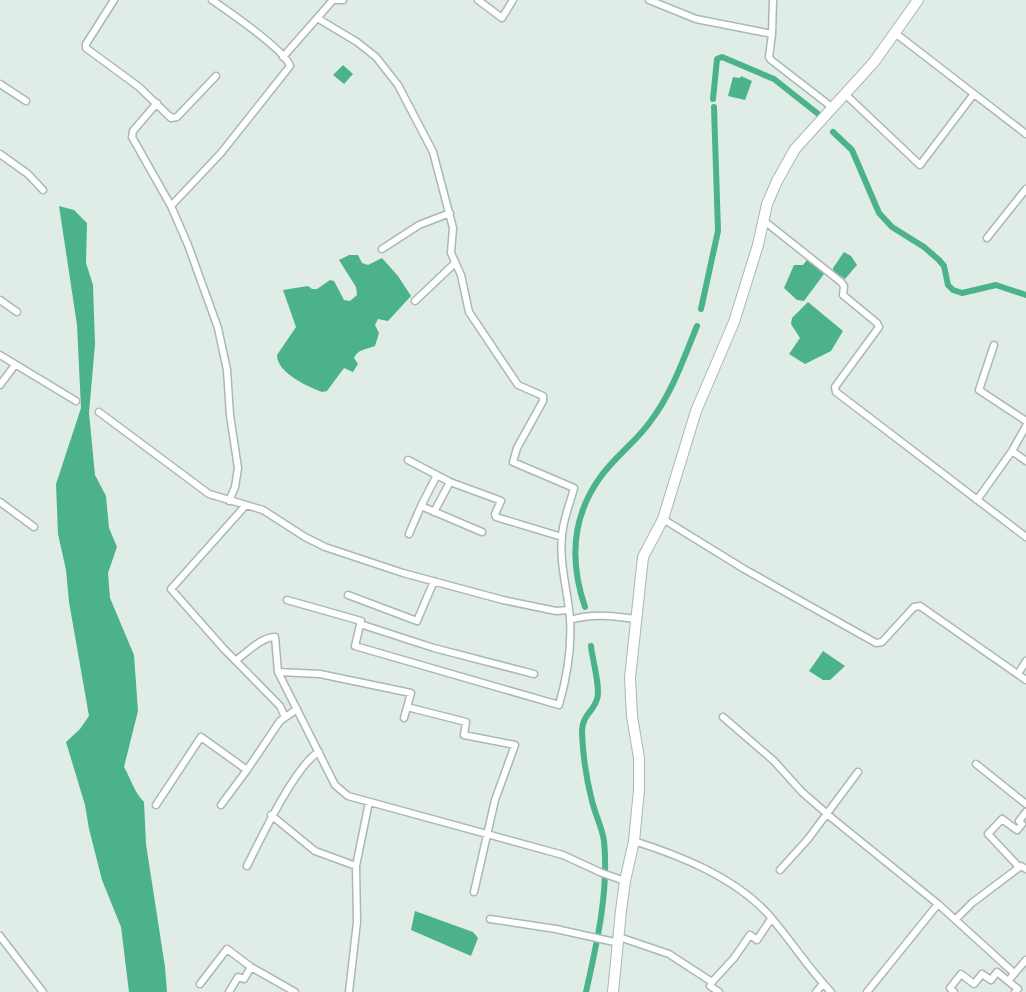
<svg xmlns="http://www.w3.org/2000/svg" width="1026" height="992" font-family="'Source Serif 4',serif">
<rect width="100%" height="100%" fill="#dfede6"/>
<path fill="#4cb28c" d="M343 65 353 74 344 84 333 75Z
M741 76 752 81 745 100 728 96 733 77 740 78Z
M59 206 74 210 87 223 86 263 93 285 95 344 89 413 95 475 106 496 109 528 117 547 108 573 110 598 134 655 138 711 124 767C131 779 134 792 144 802L146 844 165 967 167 992H129L121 927 102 880 89 829 85 805 66 742 80 729 89 716 69 602 66 570 58 534 56 484 81 408 77 325Z
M844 252 851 256 857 265 845 279 833 271V268Z
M349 255H358L362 263 368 265 382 258 398 276 411 296 388 321 378 319 375 325 379 333 375 346C365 350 358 349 354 358L358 364 353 372 344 368 327 391 322 392C307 386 277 373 277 355L296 327 283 290 308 286 312 289H317L330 280 334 281 344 300 350 301 357 295 356 287 339 260Z
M807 260 824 274 804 301 797 300 784 288 794 265H803Z
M808 302 843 331 831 351 805 364 789 354 800 338 791 324 792 318Z
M823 651 845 666 830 680H823L809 671Z
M415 911 473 932 478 938 471 956 411 930Z"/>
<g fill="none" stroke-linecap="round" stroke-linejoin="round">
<path stroke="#4cb28c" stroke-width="6" d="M713 99 717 59 722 57 774 79 822 117
M833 132 852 150 879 213 892 227 924 247 939 260 944 266 948 285 953 290 962 293 996 285 1026 295
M701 309 718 231 714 107
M585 607C570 563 571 519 599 479 613 458 635 443 650 422 672 393 683 360 697 326
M586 992C597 943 609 891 604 841 602 827 595 814 592 801 586 778 583 756 582 733 582 714 593 713 597 699 601 689 592 658 591 646"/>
<g stroke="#abb8b2" stroke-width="9">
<path id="street" d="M114 0 86 44V48L139 87 171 118 177 117 216 76
M336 0H343
M478 0 502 18 513 0
M649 0 696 19 772 34 769 57 771 60 833 108
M895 33 1026 134
M772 34 773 0
M283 57 333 0
M0 84 26 101
M845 94 920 165 973 95
M157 103 133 131 132 137 171 206 188 245 218 328 227 370 230 415 238 468 235 487 229 501
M0 154 28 174 43 190
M171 206 221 153 290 66C285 50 228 11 212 0
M763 220 841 282 844 286 843 295 877 323 879 327 835 387 836 392 1026 537
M987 238 1026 189
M382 249 419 225 450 213
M0 300 17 312
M415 301 455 263
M994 345 979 390 1026 421
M0 355 76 401
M0 385 15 365
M99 412 209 494 263 510 305 537 325 547 403 573 503 600 556 611 569 610
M1012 451 1026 461
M408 460 450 482 499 500 501 501 495 514 496 517 562 537
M437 475 421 506 482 532
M977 500 1012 451 1026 426
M0 502 34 527
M246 505 171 589 224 649 280 706 285 717
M434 512 450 482
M663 519 744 569 876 643 882 642 914 607 920 606 1026 680
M409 534 421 506
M348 595 417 621 434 581
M287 600 361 621 355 646 559 705C567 677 572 649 570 619 568 591 559 564 562 536 563 519 570 504 574 488L513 462 517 448 543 401V396L518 385 469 312 461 275 451 253 453 228 433 152 398 85 376 57 357 42 317 18
M570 620C593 613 613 616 636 619
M360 624 434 648 534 674
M236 660C247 653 261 637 275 637L278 672 335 785 348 796 563 855 602 873 625 881
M278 672 320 674 411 693 404 718
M1018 674 1026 661
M407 707 466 722 464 735 515 745 495 800 474 892
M723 717 774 761 802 792 833 819 938 904 1014 973
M976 764 1026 804
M156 805 201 737 247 770 280 721 297 709
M221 805 247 770
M271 815 315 851 356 866
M634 841C681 856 734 877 768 914 790 939 808 968 831 992
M247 866C260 840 296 764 319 752
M1019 867 988 834 1002 819 1017 830 1022 824 1019 821 1026 812
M780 870 808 839 858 772
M490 919 556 929 619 943
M956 919 972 903 1021 866 1026 869
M0 936 43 992
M619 937 669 954 712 982 734 958 750 935 757 940 771 919
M1008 981 1018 989 1015 992
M712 982 710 986 719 992
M200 984 227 949 251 967 295 992
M229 992 238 977 244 979 251 967
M349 992 357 922 356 866 369 802
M816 992 823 984
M867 992 938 904
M954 992 950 988 961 974 974 984 982 974 991 980 997 972 1008 981 1026 960"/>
</g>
<g stroke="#abb8b2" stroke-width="12">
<path id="primary" d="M613 992 621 911 625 881 634 841 639 790V758L632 716 630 678 643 557 663 519 696 411 734 322 758 245 767 204 777 181 795 149 874 62 918 0"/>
</g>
<use href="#street" stroke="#fff" stroke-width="6"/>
<use href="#primary" stroke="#fff" stroke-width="10"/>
</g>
</svg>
